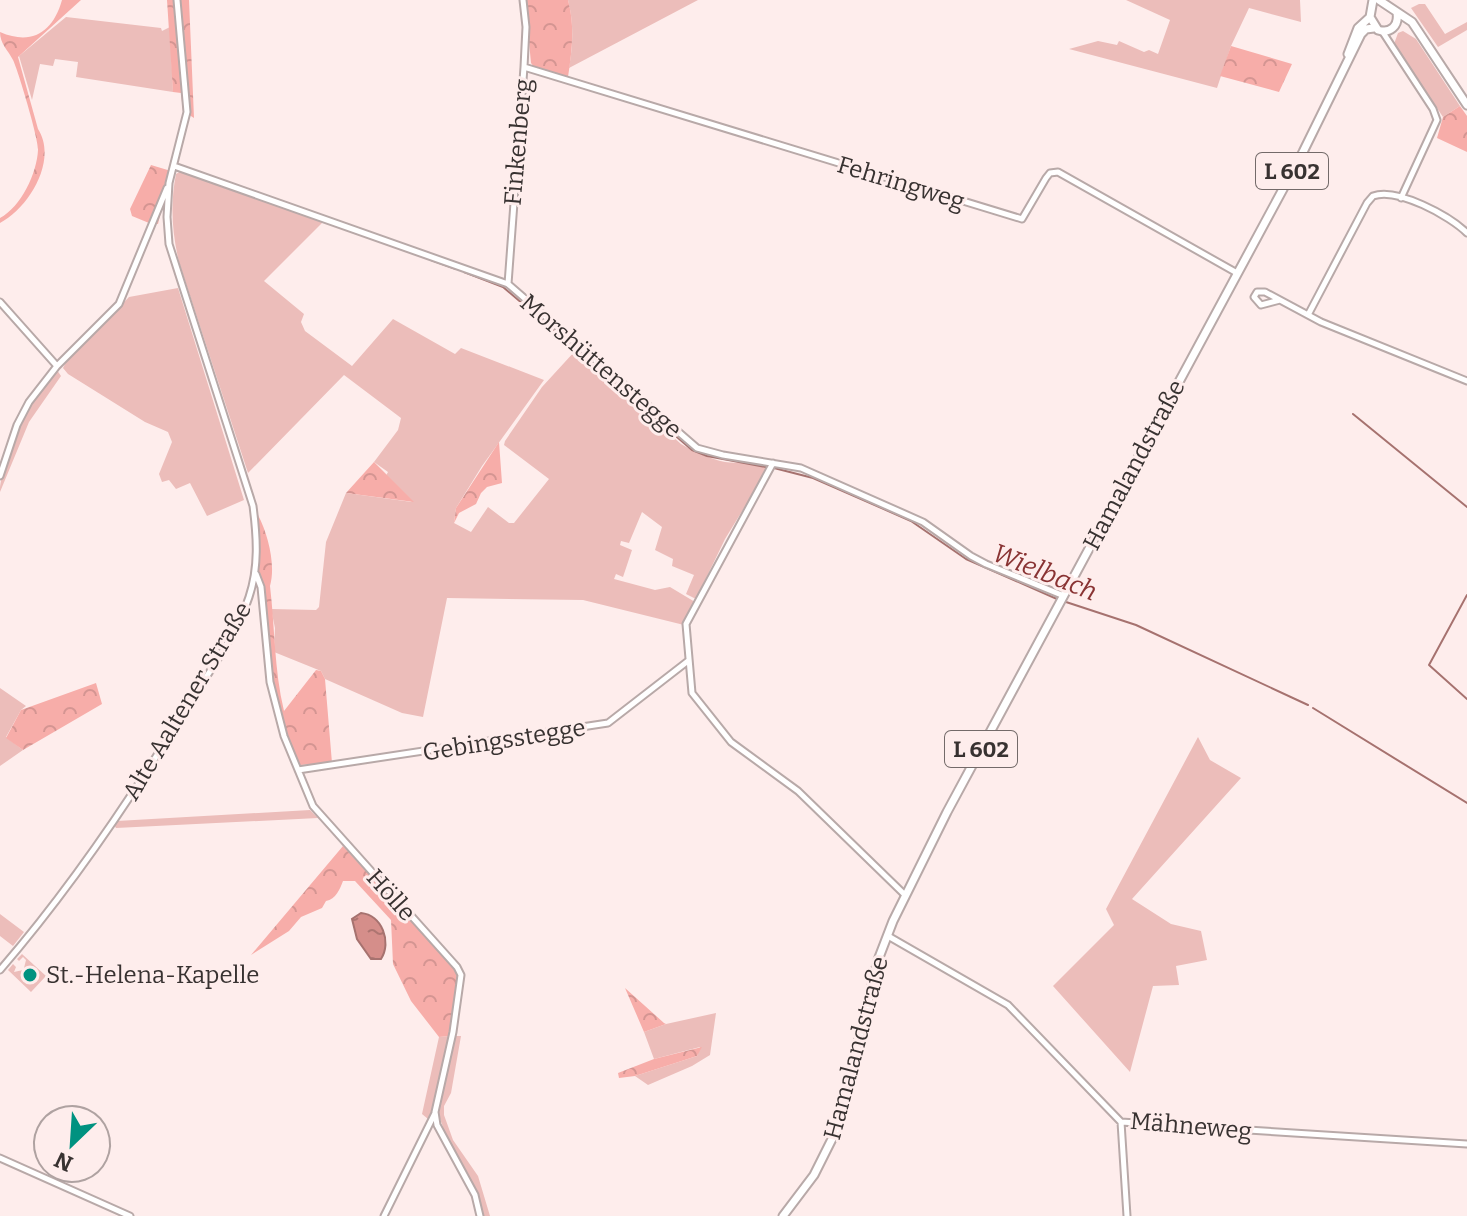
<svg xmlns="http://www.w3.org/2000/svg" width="1467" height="1216" font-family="Bitter,serif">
<defs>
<pattern id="forest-crowns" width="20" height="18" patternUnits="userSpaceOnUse" patternTransform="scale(2)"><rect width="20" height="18" fill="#f7ada9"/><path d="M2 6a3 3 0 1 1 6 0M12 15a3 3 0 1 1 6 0" fill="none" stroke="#d49592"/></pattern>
<pattern id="water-ripples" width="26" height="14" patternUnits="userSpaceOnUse" patternTransform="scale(2)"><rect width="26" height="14" fill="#d58e8a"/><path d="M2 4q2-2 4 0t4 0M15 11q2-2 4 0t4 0" fill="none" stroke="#ae7571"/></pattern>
</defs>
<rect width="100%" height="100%" fill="#feedec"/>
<path fill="#ecbdba" d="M568 0H698L569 68C573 45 574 23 568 0Z
M1126 0H1300L1301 22 1249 8 1231 46 1217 88 1069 49 1098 41 1117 45 1119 41 1144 52 1149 50 1158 54 1170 20Z
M1419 4H1425L1445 34 1467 22V30L1438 47 1411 8Z
M66 17 161 28 162 31 170 27 173 92 76 77 78 62 55 59 53 66 40 64 32 100 19 56Z
M1403 31 1416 39 1460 106 1443 117 1394 44 1398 33Z
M181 171 323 222 264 281 304 314 301 322 305 331 352 366 393 319 455 354 461 348 544 380 482 466 456 508 454 523 471 532 488 507 509 523H514L549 479 504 445 505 441 542 387 575 351 681 444C695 452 710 459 725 462 739 464 753 461 766 467L763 477 725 539 696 599 686 594 694 575 672 566 673 559 655 550 662 527 642 512 629 543 621 541 620 545 632 550 623 577 616 574 614 579 655 590 670 587 695 602 684 625 583 600 447 598 423 717 402 713 325 679 321 671 274 652 275 628 271 609 316 610 319 607 326 542 346 493 412 502 382 483 388 472 374 462 398 430 401 418 344 375 248 473 179 262C172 232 170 205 176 174Z
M178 288 244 500 207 516 190 483 176 489 169 480 162 482 159 474 172 442 168 432 145 422 68 374 63 368 67 360 129 297Z
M57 370 61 376 29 422 0 492C0 463 34 388 57 370Z
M0 688 26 706 21 710 6 737 23 750 0 766Z
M1198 737 1210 760 1241 778 1132 899 1171 924 1201 931 1207 960 1176 966 1179 985 1153 986 1130 1072 1053 986 1114 925 1106 909Z
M310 810 318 818 116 828 114 825 117 821Z
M0 914 24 932 13 946 0 936Z
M22 954 46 976 31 992 8 970 13 964 16 967 14 972 23 970 31 982 35 978 27 968H24L26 960 23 957 19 961 17 959Z
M716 1013 710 1055 692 1066 648 1085 635 1076 697 1056 700 1047 654 1059 644 1032 666 1024Z
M449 1036 433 1110 428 1119 422 1114 439 1037Z
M456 1036H461L451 1093 444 1106V1115L453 1140 478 1176 490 1216H483L478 1195 449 1144 438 1113Z"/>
<path fill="url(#forest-crowns)" d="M62 0H81L18 57 38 129C58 160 29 208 0 223V218C21 207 37 173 38 150 39 140 18 70 13 60 8 50 0 44 0 32 32 46 53 32 62 0Z
M167 0H189L194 118 183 111 181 93 173 92Z
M525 0H568C575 26 572 51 568 77L534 67 531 63Z
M1231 46 1292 64 1279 92 1220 76Z
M1460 106 1467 116V152L1437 138 1443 117Z
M151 165 171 171 158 224 149 223 132 216 130 209Z
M499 442 502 483 487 487 481 493 476 504 459 513 454 523 456 508Z
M374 462 414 502 346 493Z
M258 515C268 534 276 565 270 586 275 628 274 669 284 711L316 670 321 671 325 679 332 763 300 765C269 711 268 646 263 586L258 573Z
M96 683 102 704 23 750 6 738 21 710Z
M343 846 455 968 460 983 449 1036 439 1037 411 1001 393 964 391 920 355 881H343C340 889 336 899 326 901L322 908 301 917 289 931 251 955Z
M625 988 664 1023 666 1024 644 1032Z
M702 1047 697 1056 635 1076 619 1078 618 1073 654 1059Z"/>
<path fill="url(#water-ripples)" stroke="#a6726f" stroke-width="2" d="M361 913C382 915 392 942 381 959H371L357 939 352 919Z"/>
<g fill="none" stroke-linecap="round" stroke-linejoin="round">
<path stroke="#a6726f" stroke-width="2" d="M431 260 456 269
M464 272 503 287 572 346
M577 351 692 450 707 456 766 467
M1353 414 1467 507
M774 468 813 478 911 521 966 559 1057 599
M1467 595 1429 665 1467 699
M1063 601 1136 625 1308 705
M1313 708 1467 803"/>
<g stroke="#b8a9a8" stroke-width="9">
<path id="minor" d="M1382 31 1433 109 1437 120 1401 198
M524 67 1022 219 1046 178 1050 173 1058 172 1237 273
M174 166 508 284 697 448 723 455 801 468 923 522 971 556 986 564 1064 596
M508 284 524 67 526 27 523 0
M1280 300 1261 305 1254 297 1257 292H1265L1321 322 1467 381
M0 302 57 366
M1308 315 1367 203 1373 196C1397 187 1450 216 1467 233
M773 463 686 624 692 693 731 742 798 791 905 895
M0 476 17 425 29 402 57 366 119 304 167 188
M256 574 261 587 270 682 284 736 313 806 457 967 461 975 453 1032 435 1112 437 1125 475 1195 480 1216
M298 770 608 723 688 661
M888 936 1008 1005 1121 1122 1467 1144
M0 970C72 887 133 796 190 702 211 669 237 634 249 597 259 567 257 537 253 506L169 244 167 217 169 183 187 112 177 0
M1121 1122 1127 1216
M0 1158 130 1216
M384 1216 435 1113"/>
</g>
<g stroke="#b8a9a8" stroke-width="11">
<path id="major" d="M1373 0 1370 17 1378 30C1390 34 1399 26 1397 13
M1379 0 1412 22 1467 105
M1348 54 1358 28 1370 17
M783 1216 814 1175 837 1129 878 960 893 921 947 812 1303 152 1361 34 1366 29 1374 28"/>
</g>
<use href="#minor" stroke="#fff" stroke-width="5"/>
<use href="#major" stroke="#fff" stroke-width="7"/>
</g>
<circle fill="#009280" stroke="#feedec" stroke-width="3" cx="30" cy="975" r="8"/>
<g text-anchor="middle" stroke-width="6" stroke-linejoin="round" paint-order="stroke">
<g fill="#feedec" stroke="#736a69" stroke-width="2">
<rect x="1256" y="153" width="72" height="36" rx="6"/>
<rect x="945" y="731" width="72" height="36" rx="6"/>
</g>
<g font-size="22" font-weight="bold" fill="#383231">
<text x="1292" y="179">L 602</text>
<text x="981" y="757">L 602</text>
</g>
<g font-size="24" fill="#383231" stroke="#feedec">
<text transform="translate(518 142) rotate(-85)" y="8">Finkenberg</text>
<text transform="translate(901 183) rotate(17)" y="8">Fehringweg</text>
<text transform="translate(601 366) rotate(41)" y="8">Morshüttenstegge</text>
<text transform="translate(1134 465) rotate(-62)" y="8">Hamalandstraße</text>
<text transform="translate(187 701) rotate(-59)" y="8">Alte Aaltener Straße</text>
<text transform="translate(504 740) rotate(-9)" y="8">Gebingsstegge</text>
<text transform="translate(391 895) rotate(48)" y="8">Hölle</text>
<text transform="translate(856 1048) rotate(-75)" y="8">Hamalandstraße</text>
<text transform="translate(1191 1126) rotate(5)" y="8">Mähneweg</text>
</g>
<g font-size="24" fill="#383231" stroke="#feedec" text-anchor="start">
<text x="46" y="983">St.-Helena-Kapelle</text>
</g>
<g font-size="26" font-style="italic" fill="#893333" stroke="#feedec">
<text transform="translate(1045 572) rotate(22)" y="9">Wielbach</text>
</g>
</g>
<g transform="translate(72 1144) rotate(205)"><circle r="38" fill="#feedec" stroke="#afa2a1" stroke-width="2"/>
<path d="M0-6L14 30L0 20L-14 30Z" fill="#009280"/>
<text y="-12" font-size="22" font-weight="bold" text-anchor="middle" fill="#383231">N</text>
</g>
</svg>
